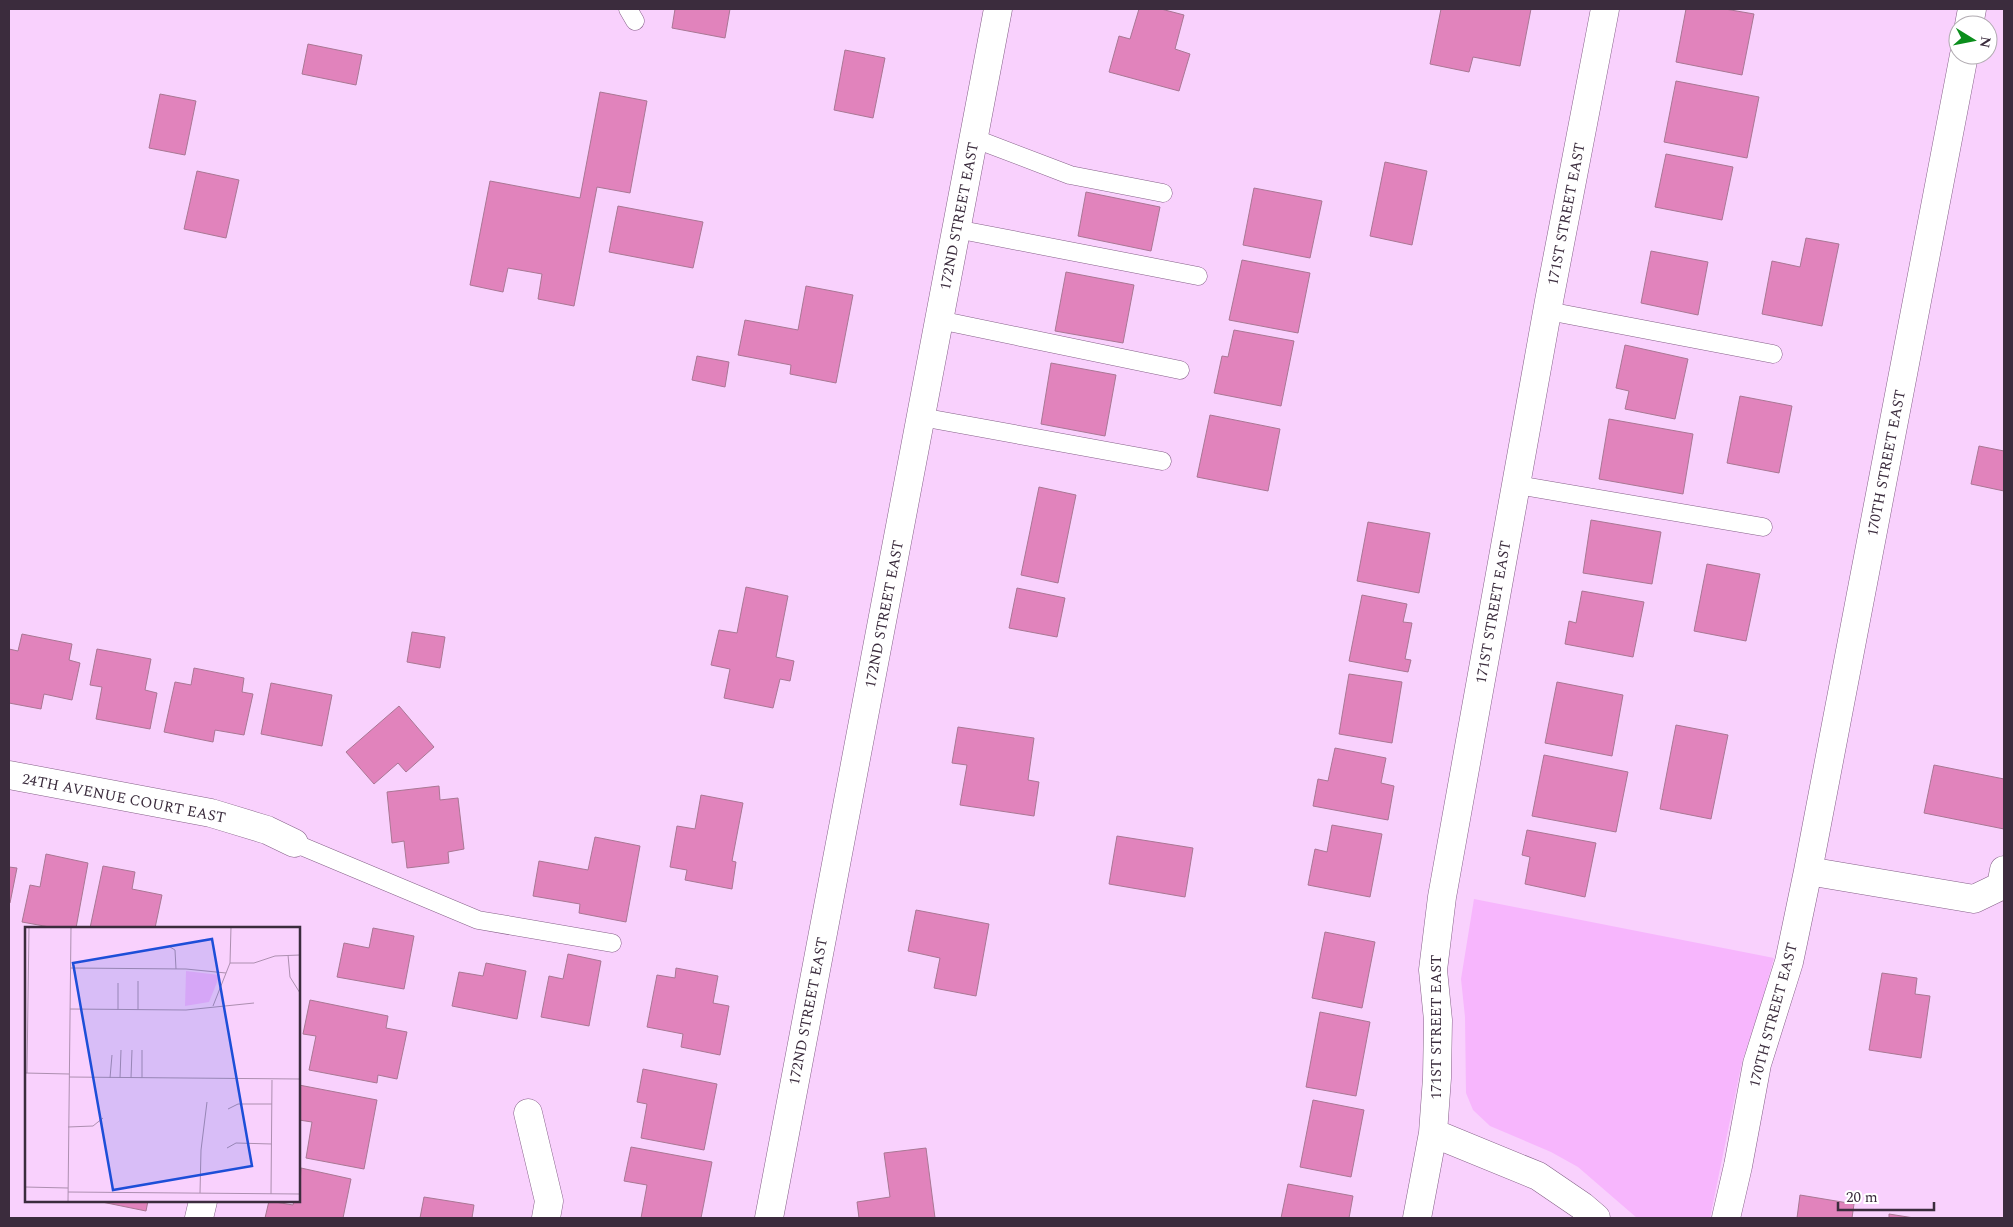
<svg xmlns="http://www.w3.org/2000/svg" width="2013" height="1227" font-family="Spectral,serif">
<rect width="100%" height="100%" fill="#f9d1fd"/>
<path fill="#f7b6fd" d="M1474 899 1774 958 1762 1001 1742 1062 1710 1218H1637L1578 1167 1551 1152 1490 1126 1473 1110 1466 1093 1465 1017 1461 979Z"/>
<path fill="#e183bc" stroke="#a97794" d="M675 9H730L725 38 672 28Z
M1139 9H1161L1184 15 1175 49 1190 54 1179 91 1109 72 1119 36 1130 39Z
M1441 9H1531L1520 66 1473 57 1469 72 1430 64Z
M1686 9H1725L1754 14 1742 75 1676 62Z
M308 44 362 55 356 85 302 74Z
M845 50 885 58 873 118 834 110Z
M1676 81 1759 97 1747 158 1664 142Z
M600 92 647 101 630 193 597 187 574 306 538 299 542 274 508 268 503 292 470 285 490 181 580 198Z
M160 94 196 101 185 155 149 148Z
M1666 154 1733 167 1722 220 1655 207Z
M1385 162 1427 171 1412 245 1370 236Z
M197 171 239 180 226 238 184 229Z
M1254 188 1322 201 1310 258 1243 245Z
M1086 192 1160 207 1151 251 1078 236Z
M618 206 703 222 693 268 609 252Z
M1806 238 1839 244 1822 326 1762 314 1772 261 1800 267Z
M1651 251 1708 262 1698 315 1641 303Z
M1242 260 1310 273 1298 333 1229 320Z
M1066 272 1134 285 1123 343 1055 331Z
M806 286 853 295 836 383 790 374 791 365 738 355 745 320 798 330Z
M1234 330 1294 341 1281 406 1214 393 1222 356 1228 357Z
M1625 345 1688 359 1675 419 1625 409 1629 391 1616 388Z
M697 356 729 362 725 387 692 380Z
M1051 363 1116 375 1105 436 1041 424Z
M1740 396 1792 406 1779 473 1727 463Z
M1210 415 1280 429 1268 491 1197 477Z
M1609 419 1693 434 1683 494 1599 479Z
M1979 446 2004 451V491L1971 484Z
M1039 487 1076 495 1058 583 1021 575Z
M1591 520 1661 532 1652 584 1583 573Z
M1368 522 1430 533 1419 593 1357 581Z
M1707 564 1760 574 1746 641 1694 631Z
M746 587 788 596 776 657 794 661 790 681 780 679 773 708 724 698 730 669 711 665 719 630 737 633Z
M1017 588 1065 598 1057 637 1009 628Z
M1582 591 1644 602 1633 657 1565 644 1569 621 1576 623Z
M1362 595 1407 604 1403 622 1412 623 1405 659 1411 660 1408 672 1349 661Z
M412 632 445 637 440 668 407 662Z
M22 634 72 644 69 660 80 663 72 700 44 694 41 709 9 703V649L18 651Z
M97 649 151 659 145 690 157 693 150 729 96 719 102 687 90 685Z
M194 668 244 678 242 692 253 694 244 735 215 730 213 742 164 732 175 682 191 685Z
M1349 674 1402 682 1392 743 1339 734Z
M1557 682 1623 695 1612 756 1545 743Z
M271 683 332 695 322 746 261 734Z
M399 706 434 747 406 772 398 763 374 784 346 752Z
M1676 725 1728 735 1711 819 1660 809Z
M958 727 1034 738 1028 780 1039 782 1034 816 960 805 967 765 952 763Z
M1335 748 1386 758 1381 783 1394 786 1388 820 1313 806 1318 779 1328 781Z
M1544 755 1628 772 1616 832 1532 816Z
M1934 765 2004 779V829L1924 813Z
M439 786 440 800 458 798 464 849 448 852 449 863 407 868 404 841 392 843 387 792Z
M701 795 743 803 732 861 736 862 732 889 685 880 687 870 670 867 677 826 695 829Z
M1332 825 1382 834 1370 897 1308 885 1315 849 1327 852Z
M1527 830 1596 843 1585 897 1525 884 1530 857 1522 855Z
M1117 836 1193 848 1185 897 1109 884Z
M595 837 640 846 626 922 579 913 580 904 533 896 539 861 588 870Z
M46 854 88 863 76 928H55L22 922 30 885 40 887Z
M103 866 135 872 132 889 162 895 155 928H90Z
M9 867 17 868 10 903 9 902Z
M916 910 989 924 976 996 934 988 940 958 908 951Z
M373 928 414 936 404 989 337 977 344 943 369 948Z
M1325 932 1375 942 1362 1008 1312 998Z
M568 954 601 961 589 1026 541 1017 549 976 563 979Z
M486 963 526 971 517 1019 452 1006 459 972 483 976Z
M676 968 718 976 713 1003 729 1006 720 1055 681 1047 683 1034 647 1027 657 975 675 978Z
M1882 973 1917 978 1915 994 1930 996 1921 1058 1869 1050Z
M310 1000 388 1016 386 1028 407 1032 397 1079 378 1075 377 1083 309 1070 316 1036 303 1034Z
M1320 1012 1370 1022 1356 1096 1306 1087Z
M643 1069 717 1084 704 1150 641 1138 647 1104 637 1102Z
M299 1085 377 1100 364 1169 306 1158 312 1122 299 1120Z
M1313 1100 1364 1110 1351 1177 1300 1167Z
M631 1147 712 1162 701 1218H641L647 1185 624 1181Z
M926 1148 935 1218H859L857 1202 890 1197 884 1153Z
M301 1168 351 1179 343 1218H265L269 1201 293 1205 294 1201H299Z
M1288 1184 1353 1196 1349 1218H1281Z
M1800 1195 1854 1204 1852 1218H1797Z
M424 1197 474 1205 472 1218H420Z
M97 1201H148L146 1211Z
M1889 1214 1914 1218H1889Z"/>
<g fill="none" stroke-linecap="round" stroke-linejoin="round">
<g stroke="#856188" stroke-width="19">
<path id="lane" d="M628 9 635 21
M973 138 1070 175 1163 193
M956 229 1198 276
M1548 311 1773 354
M939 320 1180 370
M921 417 1162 461
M1517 485 1763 527
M294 843 478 920 612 943"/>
</g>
<g stroke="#856188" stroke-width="29">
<path id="street" d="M1969 25 1972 9
M9 775 211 813 267 830 294 843
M1808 871 1974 899 2001 886 2004 870
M528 1113 549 1201 546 1218
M1433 1133 1538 1176 1582 1206 1596 1218
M199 1218 203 1201
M769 1218 998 9
M1417 1218 1433 1133 1437 1078 1438 1020 1433 970 1442 897 1549 301 1605 9
M1726 1218 1738 1166 1757 1064 1789 962 1808 871 1964 55"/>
</g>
<use href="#lane" stroke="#fff" stroke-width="18"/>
<use href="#street" stroke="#fff" stroke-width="28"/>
</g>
<g text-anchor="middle" stroke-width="4" stroke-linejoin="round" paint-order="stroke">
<g font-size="15" fill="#3b2c3d" stroke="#fff">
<text transform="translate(1566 214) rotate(-79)" y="5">171ST STREET EAST</text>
<text transform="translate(959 216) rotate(-79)" y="5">172ND STREET EAST</text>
<text transform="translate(1886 463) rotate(-79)" y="5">170TH STREET EAST</text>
<text transform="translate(1493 612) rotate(-80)" y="5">171ST STREET EAST</text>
<text transform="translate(884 614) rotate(-79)" y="5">172ND STREET EAST</text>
<text transform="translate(124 798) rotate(11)" y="5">24TH AVENUE COURT EAST</text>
<text transform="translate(808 1011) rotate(-79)" y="5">172ND STREET EAST</text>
<text transform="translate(1773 1015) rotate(-75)" y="5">170TH STREET EAST</text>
<text transform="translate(1436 1027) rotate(-90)" y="5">171ST STREET EAST</text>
</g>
</g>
<g transform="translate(25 927)">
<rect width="275" height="275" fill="#f9d1fd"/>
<path d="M161 44 195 48 184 75 160 79Z" fill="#f7b6fd"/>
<path fill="none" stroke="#ad8fb0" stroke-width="1" d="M145 20 150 23 151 42M263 28 265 50 275 66M205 36H229L250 29 275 28M46 41 161 42 201 46M113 54V83M188 79 205 36 206 0M45 82 161 83 229 76M93 83V56M0 146 44 147M2 146 4 0M44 150 275 152M85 151 87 128M95 151 96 123M106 151 107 123M117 151V123M203 182 213 177H247M43 200 68 199 78 191M202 221 211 216 247 217M0 260 43 261M43 265 275 267M175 266 176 223 182 175M246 267 247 153M43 275 46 0"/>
<path fill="#1d4ed8" fill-opacity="0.15" stroke="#1d4ed8" stroke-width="2.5" d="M187 12 227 239 88 263 48 36Z"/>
<rect width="275" height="275" fill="none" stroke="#3b2c3d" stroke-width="2.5"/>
</g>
<rect width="2013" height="1227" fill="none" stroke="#3b2c3d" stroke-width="20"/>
<g transform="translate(1973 40) rotate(100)"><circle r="24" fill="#ffffff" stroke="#b1abb1"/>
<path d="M0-4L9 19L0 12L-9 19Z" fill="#0b8e1c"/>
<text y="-8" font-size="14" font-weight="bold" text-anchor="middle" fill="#3b2c3d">N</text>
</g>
<path d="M1838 1202v8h96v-8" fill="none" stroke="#3b2c3d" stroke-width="2.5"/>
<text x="1846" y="1202" font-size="15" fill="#3b2c3d" stroke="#ffffff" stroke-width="4" paint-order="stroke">20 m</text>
</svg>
